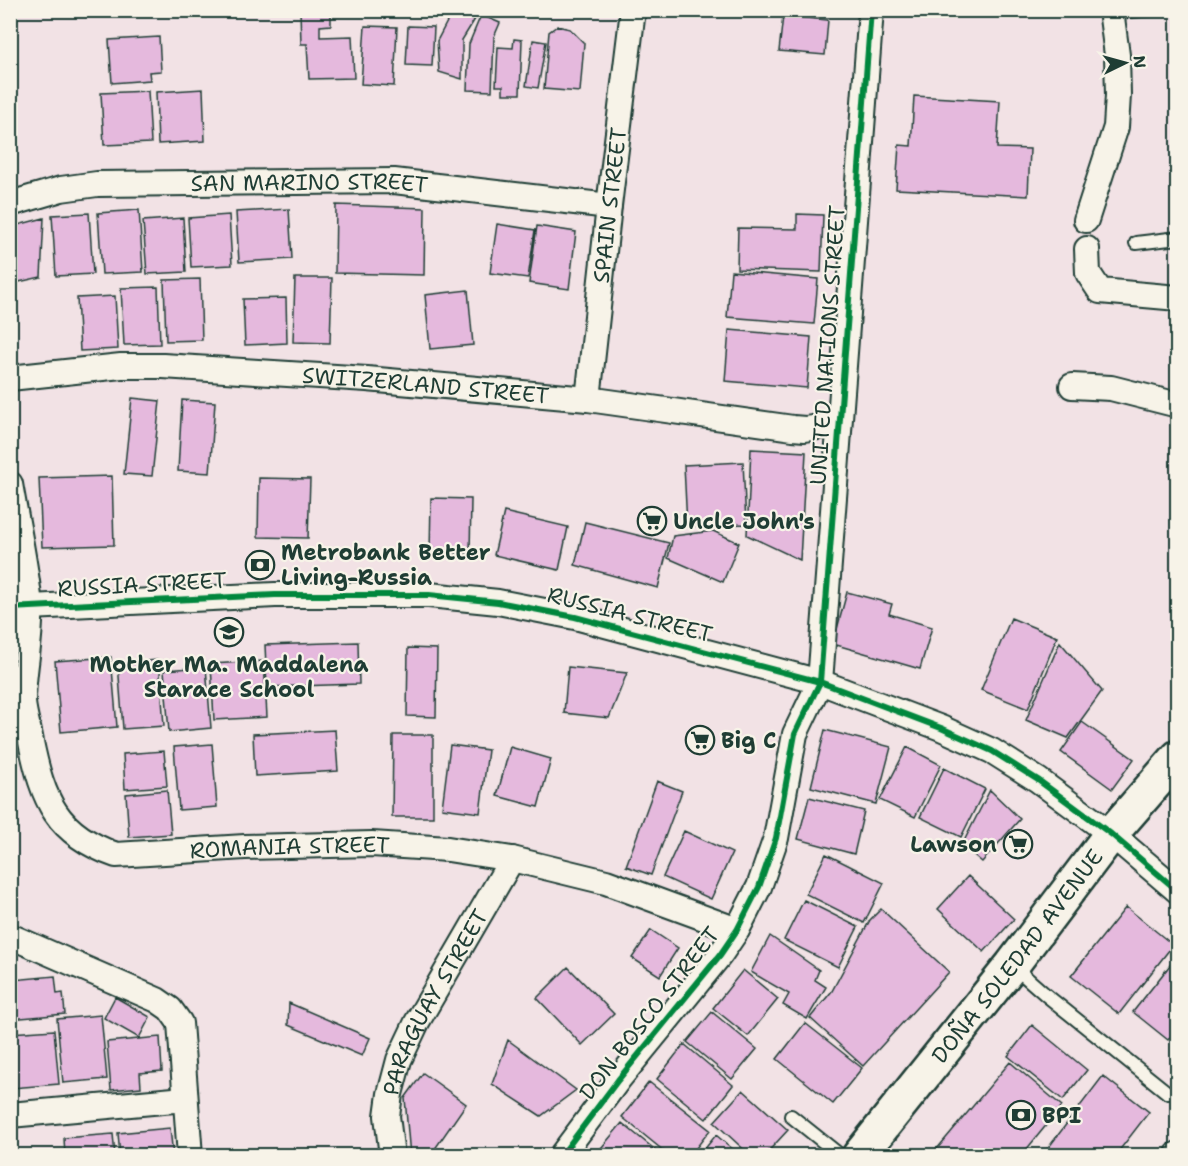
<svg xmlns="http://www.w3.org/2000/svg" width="1188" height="1166" font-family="'Shantell Sans',sans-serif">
<rect width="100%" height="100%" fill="#f2e2e5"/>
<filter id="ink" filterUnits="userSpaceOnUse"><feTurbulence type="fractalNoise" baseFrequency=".0167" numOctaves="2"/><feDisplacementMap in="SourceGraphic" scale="12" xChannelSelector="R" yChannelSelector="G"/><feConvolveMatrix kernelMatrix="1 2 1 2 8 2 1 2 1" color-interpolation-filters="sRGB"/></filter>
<g filter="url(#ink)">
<path fill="#e5b9dd" stroke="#1f3d34" stroke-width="1.5" d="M300 10 331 11V25L320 26V37L352 36 354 78 309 79 307 44H301Z
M926 10H959L958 17Z
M1118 10H1171L1172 15 1119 19Z
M481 15 500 23 494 37 492 91 467 90 469 44Z
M450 16 475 19 462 40V79L439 72 437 41Z
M783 16 828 20 825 55 779 51Z
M365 26 397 27 394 86 361 84Z
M408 26 434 27 432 66 406 65Z
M557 26 570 29 584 43 580 92 544 89 549 32Z
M159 37 161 71 149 72 150 80 112 83 109 40Z
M514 39 522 40 520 94H503V86H496L498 47 513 48Z
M533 40 546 42 538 88 526 86Z
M203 89 205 141 158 144 156 92Z
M148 91 151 143 104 145 101 93Z
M914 96 1000 101 997 148 1030 149 1028 196 896 189 899 145 911 146Z
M336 205 425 208 424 275 335 273Z
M289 209 292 259 239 262 236 212Z
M139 210 143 272 102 274 98 213Z
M89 213 93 274 56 276 52 215Z
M797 214 823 215 821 272 737 269 738 228 797 229Z
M229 215 232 265 191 267 188 218Z
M44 218 41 277 10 284V227Z
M183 218 186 272 147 274 143 221Z
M497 224 535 230 528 278 490 273Z
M537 226 576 232 569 289 529 283Z
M731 271 818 279 814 324 727 317Z
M295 278H332L330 343 293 342Z
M200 279 202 340 166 341 164 280Z
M158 287 160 344 124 345 121 288Z
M468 290 473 345 430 349 425 295Z
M115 296 118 349 80 351 77 298Z
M286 298 287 343 245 345 243 299Z
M729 330 811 337 807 388 725 381Z
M132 398 160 401 152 476 124 474Z
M182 400 215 402 210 473 178 471Z
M751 449 806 452 800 560 747 535Z
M743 462 746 524 687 526 684 465Z
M112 476 114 545 42 547 39 478Z
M259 478 310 479 308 538 258 537Z
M431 498 471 499 470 554H430Z
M504 512 568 527 559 570 494 555Z
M585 522 669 543 658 588 575 565Z
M713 531 739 543 723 582 668 558 673 536Z
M847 592 892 604 889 614 932 627 920 669 833 644Z
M1011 618 1057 637 1028 709 981 690Z
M358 642 359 684 267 687 265 645Z
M1060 642 1102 691 1068 738 1026 720Z
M408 648 437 649 436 717 407 716Z
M111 657 117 727 61 732 55 661Z
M159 660 164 726 123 729 118 663Z
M264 661 267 717 214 720 211 664Z
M206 667 211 728 169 732 164 670Z
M568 667 627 673 609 718 564 713Z
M1082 722 1134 759 1112 789 1061 752Z
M335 730 338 771 255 776 253 734Z
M825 730 891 747 876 804 811 787Z
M393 735H433V817H392Z
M212 744 217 807 179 810 174 747Z
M450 745 488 750 480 813 442 808Z
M510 747 551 759 538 807 497 796Z
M907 747 941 765 915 817 880 800Z
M164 751 167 786 125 789 123 754Z
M944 768 985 789 961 837 920 817Z
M657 781 682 791 651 875 626 866Z
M167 790 171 834 129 837 126 794Z
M990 790 1020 819 982 862 962 845Z
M809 797 864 811 854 854 798 839Z
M684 831 732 853 711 899 663 877Z
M826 854 884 883 864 923 806 894Z
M968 876 1014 919 984 952 938 909Z
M804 900 858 927 838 967 784 940Z
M1126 907 1173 945 1119 1014 1071 976Z
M881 909 949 972 863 1066 810 1018 832 991 870 920Z
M651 930 678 948 660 976 632 958Z
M770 936 819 970 815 980 826 987 807 1019 783 1005 789 994 751 972Z
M1178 955V1028L1168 1040 1133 1012Z
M568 967 614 1014 582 1045 537 998Z
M10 968 13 980 55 976 57 994 63 993 65 1014 10 1019Z
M743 970 778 999 748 1036 713 1008Z
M115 997 150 1017 139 1038 104 1018Z
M289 1003 370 1038 362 1056 288 1025Z
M712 1012 757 1049 732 1079 687 1042Z
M101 1015 107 1079 63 1083 57 1019Z
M805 1023 862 1068 833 1104 777 1059Z
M1032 1025 1087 1070 1063 1100 1008 1056Z
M54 1030 59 1084 12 1088 10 1033Z
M160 1037 162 1071 140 1073 141 1087 111 1090 107 1042Z
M508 1040 576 1090 541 1116 492 1084Z
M684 1044 733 1085 706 1119 657 1079Z
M1010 1062 1062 1106 1021 1156H931Z
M423 1073 466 1104 430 1156H410L405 1098Z
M1103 1076 1149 1112 1115 1156H1042Z
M649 1082 710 1130 690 1156H670L622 1117Z
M743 1090 788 1130 764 1156H751L714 1122Z
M622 1123 659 1153 657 1156H600L597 1153Z
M170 1128 173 1156H120L118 1133Z
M113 1134 115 1156H65L64 1138Z
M716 1135 741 1156H699Z
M343 1152V1156H300V1155Z"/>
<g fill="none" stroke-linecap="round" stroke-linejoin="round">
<g stroke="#1f3d34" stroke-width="16">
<path id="service" d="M1136 243 1178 238
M1013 966 1046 995 1168 1093
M791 1116 841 1156"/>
</g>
<g stroke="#1f3d34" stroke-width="28">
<g id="minor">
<path id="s1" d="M10 204 61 189 97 184 394 181 609 206"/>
<path d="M1086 220 1116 127 1118 95 1117 55 1111 10"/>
<path d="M1087 249 1088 273 1100 291 1178 298"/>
<path id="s2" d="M10 378 121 366H163L367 379 588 399 793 428 805 429 839 424"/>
<path d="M1072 386 1111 388 1178 405"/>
<path id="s3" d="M588 399 609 206 633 10"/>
<path id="s4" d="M10 484C17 524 26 565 30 606 32 638 23 670 23 702 24 715 29 729 31 742 43 800 56 834 116 855L245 847 372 844 448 849 512 859 606 882 737 930"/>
<path d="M10 608 275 595H429L498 602 575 617 820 682 941 728 992 751 1038 780 1111 834 1178 891"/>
<path d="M10 936 157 1000 170 1009 180 1023 190 1156"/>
<path d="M10 1115 185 1099"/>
<path id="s5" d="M392 1156 387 1116 390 1094 399 1060 417 1022 512 859"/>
<path d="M561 1156 618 1080 720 955 737 930 759 887 776 838 795 734 820 682 871 10"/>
<path d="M1177 1156 1178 1154"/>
</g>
</g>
<g stroke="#1f3d34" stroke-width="38">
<g id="secondary">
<path id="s6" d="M859 1156 1012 965 1111 834 1178 757"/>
</g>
</g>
<use href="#service" stroke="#f7f3e8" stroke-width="12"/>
<use href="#minor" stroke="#f7f3e8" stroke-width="24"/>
<use href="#secondary" stroke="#f7f3e8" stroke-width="33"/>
<g stroke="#f7f3e8" stroke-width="10">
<path id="cycleway" d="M10 608 275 595H429L498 602 575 617 820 682 941 728 992 751 1038 780 1111 834 1178 891
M561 1156 618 1080 720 955 737 930 759 887 776 838 795 734 820 682 871 10"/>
</g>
<use href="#cycleway" stroke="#00873e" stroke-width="6"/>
</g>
</g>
<defs>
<g id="supermarket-ring" transform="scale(1.5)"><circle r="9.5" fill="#f7f3e8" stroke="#1f3d34" stroke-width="1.5"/><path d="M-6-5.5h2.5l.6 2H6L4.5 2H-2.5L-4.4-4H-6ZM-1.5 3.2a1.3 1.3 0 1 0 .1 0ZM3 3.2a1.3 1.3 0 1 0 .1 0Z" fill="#1f3d34"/></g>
<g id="bank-ring" transform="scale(1.5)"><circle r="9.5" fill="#f7f3e8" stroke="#1f3d34" stroke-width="1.5"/><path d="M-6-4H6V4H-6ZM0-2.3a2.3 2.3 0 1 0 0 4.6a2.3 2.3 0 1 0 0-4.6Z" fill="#1f3d34"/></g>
<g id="school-ring" transform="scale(1.5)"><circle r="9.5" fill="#f7f3e8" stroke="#1f3d34" stroke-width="1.5"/><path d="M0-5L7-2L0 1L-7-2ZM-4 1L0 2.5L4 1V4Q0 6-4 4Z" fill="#1f3d34"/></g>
</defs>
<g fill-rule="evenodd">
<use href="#supermarket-ring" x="652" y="521"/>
<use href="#bank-ring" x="260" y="565"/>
<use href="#school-ring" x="229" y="632"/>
<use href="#supermarket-ring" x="700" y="740"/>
<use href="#supermarket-ring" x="1018" y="844"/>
<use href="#bank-ring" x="1021" y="1115"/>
</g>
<g text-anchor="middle" stroke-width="4.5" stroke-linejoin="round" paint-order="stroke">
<g font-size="22" fill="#1f3d34" stroke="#f7f3e8">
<text dy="8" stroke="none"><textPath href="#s1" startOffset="302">SAN MARINO STREET</textPath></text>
<text dy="8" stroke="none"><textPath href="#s3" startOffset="195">SPAIN STREET</textPath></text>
<text transform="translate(827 345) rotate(-86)" y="8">UNITED NATIONS STREET</text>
<text dy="8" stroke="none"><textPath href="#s2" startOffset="417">SWITZERLAND STREET</textPath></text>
<text transform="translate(142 584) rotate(-3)" y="8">RUSSIA STREET</text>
<text transform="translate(630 614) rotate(14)" y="8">RUSSIA STREET</text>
<text dy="8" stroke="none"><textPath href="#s4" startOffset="585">ROMANIA STREET</textPath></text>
<text dy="8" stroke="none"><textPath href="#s6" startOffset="255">DOÑA SOLEDAD AVENUE</textPath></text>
<text dy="8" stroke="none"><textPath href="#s5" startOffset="165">PARAGUAY STREET</textPath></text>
<text transform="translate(649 1013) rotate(-52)" y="8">DON BOSCO STREET</text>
</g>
<g font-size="22" font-weight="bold" fill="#1f3d34" stroke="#f7f3e8" text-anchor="start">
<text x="673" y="529">Uncle John's</text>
<text x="281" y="560">Metrobank Better<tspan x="281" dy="25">Living-Russia</tspan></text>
<text x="229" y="672" text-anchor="middle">Mother Ma. Maddalena<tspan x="229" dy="25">Starace School</tspan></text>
<text x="721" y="748">Big C</text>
<text x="997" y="852" text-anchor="end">Lawson</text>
<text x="1042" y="1123">BPI</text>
</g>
</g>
<rect width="1188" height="1166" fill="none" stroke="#f7f3e8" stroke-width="36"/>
<rect x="18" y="18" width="1152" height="1130" fill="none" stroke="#1f3d34" stroke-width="2" filter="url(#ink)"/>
<g transform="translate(1125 63) rotate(85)" stroke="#f7f3e8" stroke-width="4.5" paint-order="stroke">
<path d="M0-4.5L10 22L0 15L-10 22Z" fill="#1f3d34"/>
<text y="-9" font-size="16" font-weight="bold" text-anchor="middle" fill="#1f3d34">N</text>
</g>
</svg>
